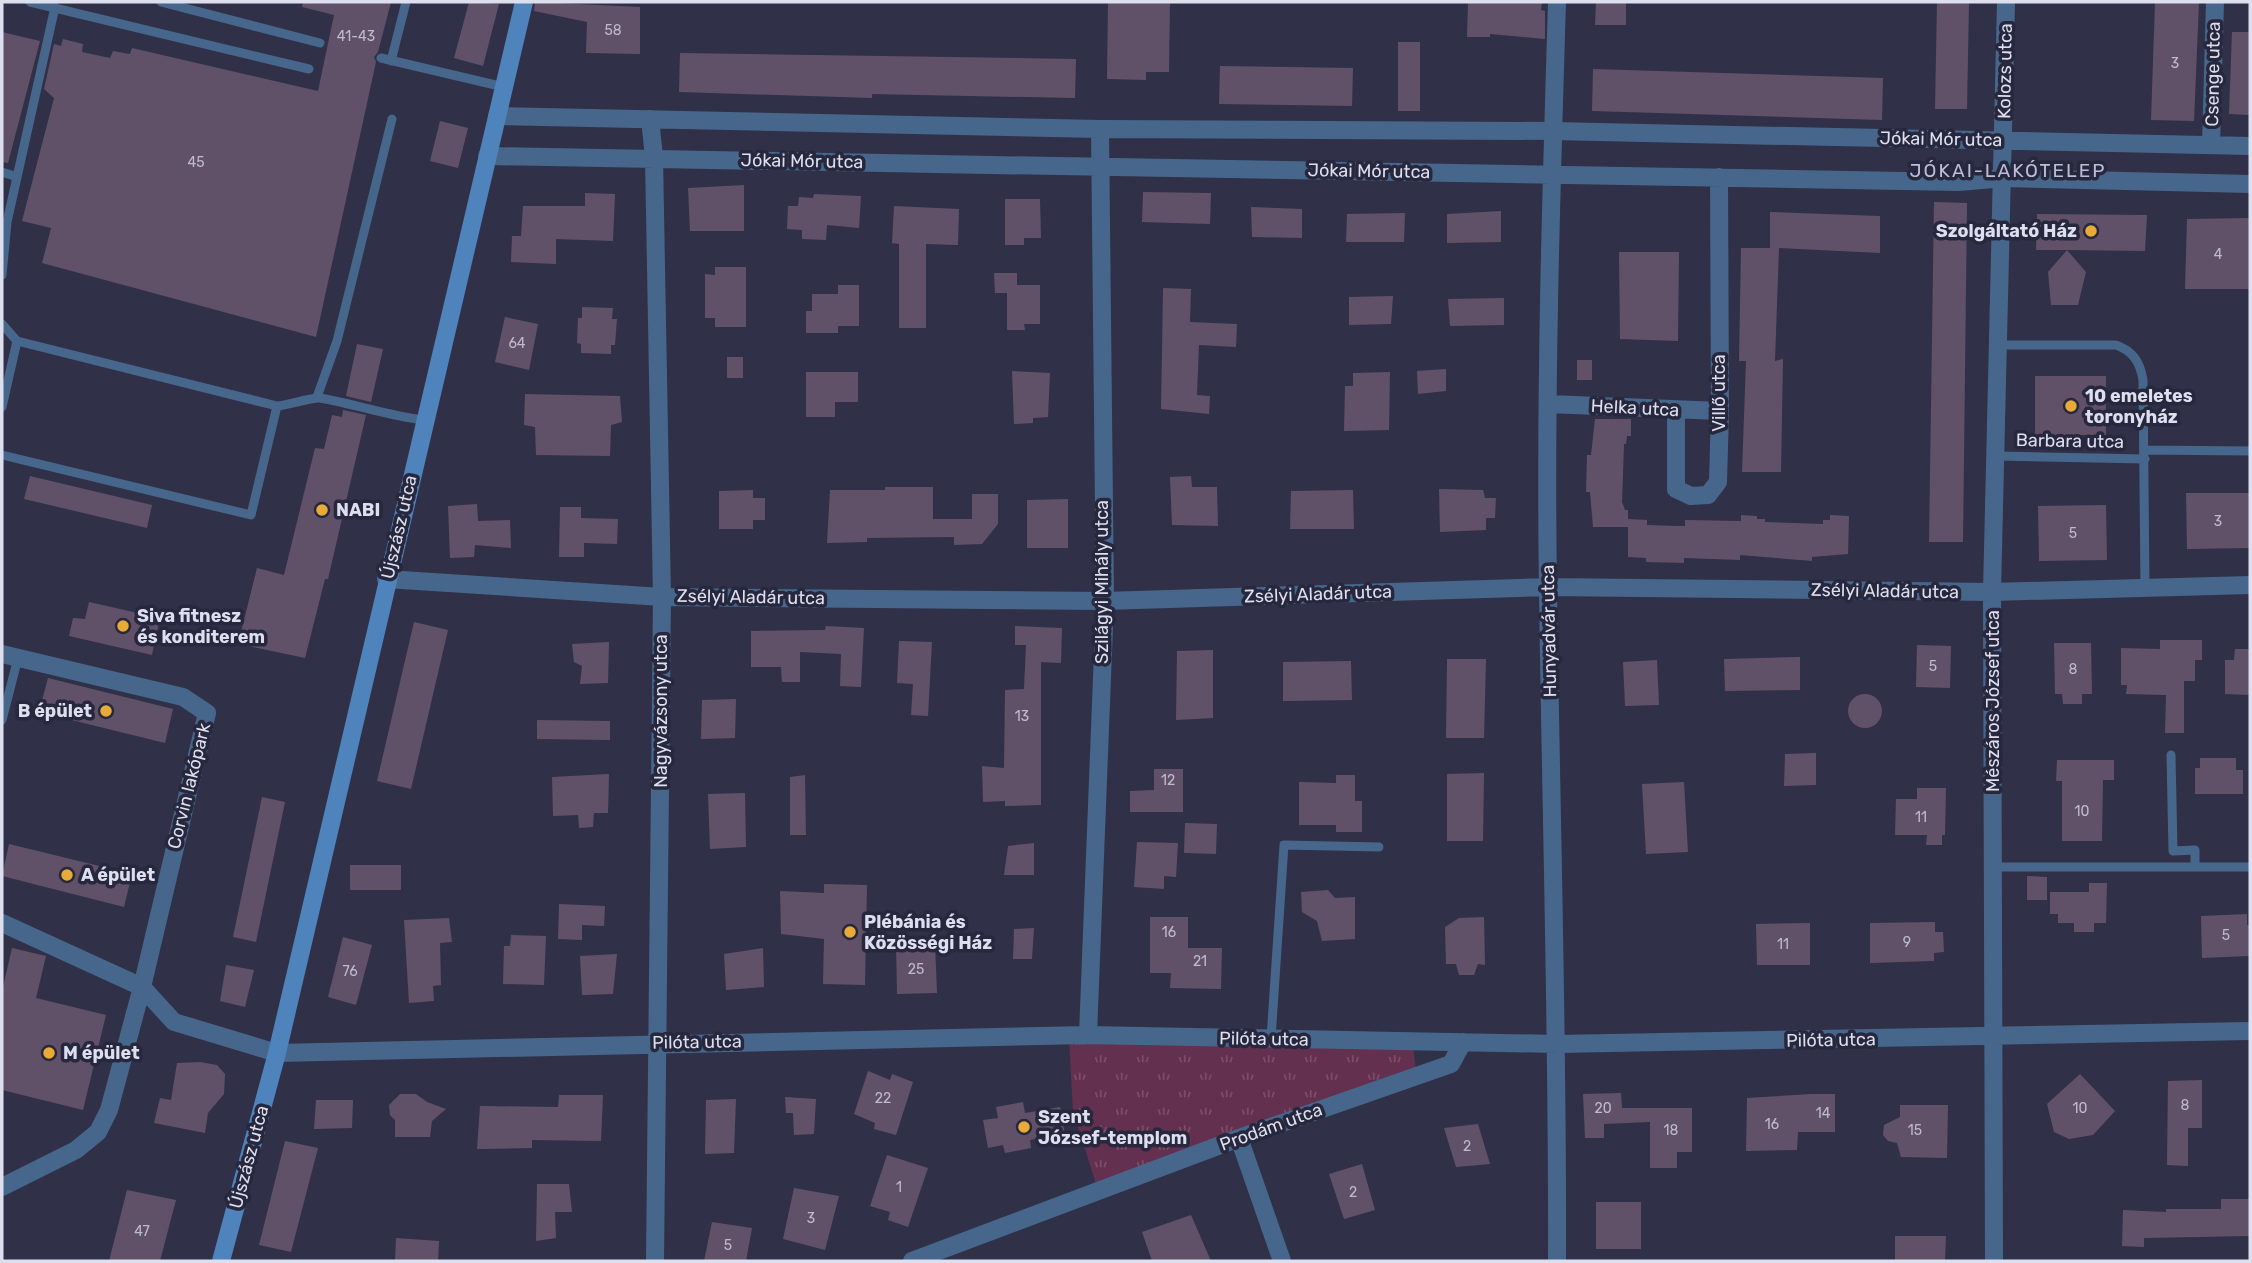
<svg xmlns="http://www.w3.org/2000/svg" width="2252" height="1263" font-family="Rubik,sans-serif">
<defs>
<pattern id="park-tufts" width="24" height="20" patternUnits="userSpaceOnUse" patternTransform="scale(1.75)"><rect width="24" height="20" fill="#64304f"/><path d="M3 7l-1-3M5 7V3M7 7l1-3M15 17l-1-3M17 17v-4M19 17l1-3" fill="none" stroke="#7a4e69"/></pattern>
</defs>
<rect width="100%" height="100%" fill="#303149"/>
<path fill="url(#park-tufts)" d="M1069 1038 1413 1046 1416 1071 1098 1190 1073 1111Z"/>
<path fill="#605169" d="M303 2H391L378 52 374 57 376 62 316 337 42 263 51 228 22 221 54 98 44 89 54 44 61 46 63 39 83 44 82 52 110 58 113 51 130 54 132 48 318 91 334 15 302 7Z
M469 2 499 4 483 66 454 58Z
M535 2 640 7V54L586 53 587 22 534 11Z
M1108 2H1170L1169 72H1146V80L1107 79Z
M1468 2H1542L1541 10 1545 11V39L1490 34V37H1467Z
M1596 2H1626V25H1595Z
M1937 2H1969L1967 109H1935Z
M2155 2H2199L2194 121 2151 120Z
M2 32 40 41 8 163 2 162Z
M2232 32H2250V115L2229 114Z
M1398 42H1420V111H1398Z
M680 53 1076 59 1075 98 872 94V98L679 92Z
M1220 66 1353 68 1352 106 1219 104Z
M1593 69 1883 78 1882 120 1592 111Z
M440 121 468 128 458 168 430 161Z
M744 185V231H690L688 188Z
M1143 192 1211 193 1210 224 1142 222Z
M585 193 615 194 613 241 556 239V264L511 262 512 236H521L523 206H585Z
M814 194 861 196 859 228 827 225 826 240 802 239V230L787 229 788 206H798L799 197 813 198Z
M1005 199H1040L1041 238H1024V245H1005Z
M1934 202 1967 203 1963 542H1929Z
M894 206 959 209 958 245 926 244V328H899V244L892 243Z
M1251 207 1302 209V238L1252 237Z
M1501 211V242L1447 243V214Z
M1770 212 1880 216V253L1779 248 1775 361 1783 359 1781 472H1742L1746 361H1739L1741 248H1775H1770Z
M1405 213 1404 242H1346L1347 214Z
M2037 214 2147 215 2145 251 2067 250 2086 272 2078 305H2051L2048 272 2067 250H2036Z
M2250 218V289H2185L2187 219Z
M1619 252H1679L1678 341 1620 339Z
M715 267H746V327H715V318H705V274L715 275Z
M994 273H1017V285H1040V324H1024L1025 330H1007V293H995Z
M838 285H859V326H838V333H806V311H812V294H838Z
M1163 288 1191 289 1190 322 1237 324 1236 347 1199 345 1197 395 1210 396 1209 414 1161 409Z
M1393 296 1391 324 1349 325V297Z
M1504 298V325L1450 326 1448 299Z
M582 307 613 308 612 319H617L615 345H611V354L581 353V344L577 343 578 318H582Z
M505 317 538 324 529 370 495 362Z
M357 344 383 349 371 402 346 396Z
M727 357H743V378H727Z
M1577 360H1592V380H1577Z
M1446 369V391L1418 394 1417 371Z
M1012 371 1050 373 1048 417 1033 418V423L1014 424Z
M806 372H858V402H835V417H806Z
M1390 372 1389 430 1344 431 1345 386H1353V373Z
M2035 376H2106V435H2035Z
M525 394 620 396 622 422 611 425 610 456 536 455 535 427 524 425Z
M343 410 366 415 328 579H325L305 658 238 644 257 568 284 575 315 448 324 449 332 415 342 417Z
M1595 419H1631V436H1627L1626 444H1624L1622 502 1625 510H1628V527H1593L1590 492H1586L1587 455H1591Z
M30 476 152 505 147 528 24 499Z
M1191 476 1192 487H1217L1218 526 1172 525 1170 477Z
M885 487H933V519H972V494H998V524L982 544 954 545V537L867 538V542L827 543 830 490H885Z
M1439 489 1483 490 1485 498H1496L1495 518H1486V530L1440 532Z
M753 490V498H765V520H753V529H719V491Z
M1353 490 1354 529H1290L1291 491Z
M2186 493H2250V548L2187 549Z
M1068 499V548H1027V500Z
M477 504 478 521 510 520 511 548 475 545 474 557 450 558 448 506Z
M2106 505 2107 560 2039 561 2038 506Z
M560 507H581V518L618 519 617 544 584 543V557H559Z
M1741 515 1757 516V519H1765V522L1823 524V520H1830V515L1849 516 1848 554 1812 557V561L1740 555V560L1684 558V563L1646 562V558L1628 557V519L1647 520V525L1677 526H1685V520L1741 521Z
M89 602 160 618 152 655 69 636 73 618 85 619Z
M414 622 448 630 411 789 377 781Z
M826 626 864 628 861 687 840 686 841 654 800 652V682H782L781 667H751V631L825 630Z
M1015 626 1062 628 1061 663 1041 662V805L1005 806V801L983 802 982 766 1004 768 1005 690 1024 689 1026 645H1015Z
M2160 640H2202V660H2195V681H2184V733H2165L2166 695 2126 694 2127 685H2121V648L2160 649Z
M899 641 932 642 928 716 911 715 913 684 897 683Z
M609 642 608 683 580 684 582 666 574 662 572 644Z
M2054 643H2091L2092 694H2082V704H2063L2062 694H2055Z
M1917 645 1951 646 1950 688 1916 687Z
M2235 649H2250V695L2225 694V660H2234Z
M1213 650V718L1176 720 1177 651Z
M1800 657V690L1725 691 1724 659Z
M1447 659H1486L1484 738H1446Z
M1657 660 1659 705 1625 706 1623 662Z
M1351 661 1352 700 1283 701V662Z
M48 678 173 709 165 743 39 712Z
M1848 711a17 17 0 1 1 34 0a17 17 0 1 1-34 0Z
M736 699 735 738 701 739 702 700Z
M537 720 610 721V740L537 739Z
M1816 753V785L1784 786 1785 754Z
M2200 758H2236V770H2243V794H2195V768H2200Z
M2057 760H2114V780H2103L2102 841H2062V781H2056Z
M1154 769H1183V812H1130V791L1154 790Z
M1484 773 1483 841H1447V774Z
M609 774 608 813H594L593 827 579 828 578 815 553 816 552 777Z
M805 775 806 835H790V777Z
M1336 775H1355V801H1362V832H1336V825H1299V782L1336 783Z
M1684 782 1688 852 1646 854 1642 784Z
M1917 788H1946L1945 835H1942V845H1926L1927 835H1895L1896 799H1917Z
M745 793 746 847 710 849 708 794Z
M262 797 285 802 256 942 233 937Z
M1185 823 1217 824 1216 854 1184 853Z
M1137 842 1178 843 1176 877 1164 876V889L1134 887Z
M1034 843V875H1004L1008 846Z
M9 844 132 874 124 907 2 876Z
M350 865H401V890H350Z
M2027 876 2047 877V900H2027Z
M2089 883H2107L2106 923H2094V932H2074V923H2058V914H2050V892H2089Z
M824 884 867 885 865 985 823 984 824 939 781 934 780 891 824 893Z
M1328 890 1335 898 1355 897V939L1322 941 1317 921 1302 912 1301 892Z
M559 904 605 906 604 926 582 925V940L558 939Z
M2247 914V925H2250L2249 956 2202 958 2201 916Z
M1150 917H1188V948H1222L1221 989 1170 988 1171 973H1150Z
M1484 917 1485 965 1478 964 1474 975H1459L1456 964H1446L1445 927 1459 918Z
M449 918 452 942 440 943 441 985 433 986 434 1001 409 1003 404 920Z
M1935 922V932H1943L1944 952 1934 953V961L1870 963V923Z
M1810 923V965H1757L1756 924Z
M1034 928 1032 959H1013L1014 929Z
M511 935 546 936 544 985 503 984 504 946H510Z
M343 937 372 945 356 1005 328 997Z
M935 944 937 993 897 994 896 946Z
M12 948 46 956 36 998 106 1015 83 1110 2 1090V991Z
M763 948 764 987 726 990 724 954Z
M617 954 613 994 582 995 580 956Z
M226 965 254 970 245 1007 220 1001Z
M200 1062 217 1065 225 1074 224 1094 208 1113 205 1133 154 1123 160 1098 171 1100 177 1063Z
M868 1071 890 1080 892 1074 913 1082 896 1135 874 1129 875 1123 854 1114Z
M2080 1074 2115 1111 2093 1135 2069 1139 2054 1132 2047 1104Z
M2202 1080V1128H2188V1166L2167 1165 2168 1081Z
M1621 1093 1622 1108H1692V1152H1677V1168H1650V1122L1604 1124V1138H1585L1583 1094Z
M400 1094H416L427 1102 446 1109 432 1121 430 1137H395V1120L390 1115 389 1105Z
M1811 1094H1835V1132H1798L1797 1150 1746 1151 1747 1098Z
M559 1095H603L601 1141 532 1140V1148L477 1149 480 1106 558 1107Z
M785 1097 816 1099 814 1134 794 1135 793 1113H786Z
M736 1099 734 1153 705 1154 706 1100Z
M316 1100H353L352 1128 314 1129Z
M1023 1102 1025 1113 1060 1107 1065 1134 1030 1140 1031 1148 1005 1153 1003 1145 988 1148 983 1120 998 1118 996 1107Z
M1900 1105H1948L1947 1158 1901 1157 1897 1143 1888 1141 1883 1135 1884 1125 1900 1117Z
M1478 1124 1490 1164 1456 1167 1444 1128Z
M285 1141 318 1148 291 1252 259 1245Z
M887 1155 928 1168 908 1227 888 1220 890 1212 870 1206Z
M1362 1164 1375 1210 1344 1219 1329 1174Z
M537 1184H569L572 1212H555L556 1238 536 1241Z
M794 1188 839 1196 825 1250 783 1239Z
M127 1190 176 1200 160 1261H109Z
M2221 1199H2250V1236L2144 1238V1247L2122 1246 2123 1210 2166 1212V1209H2221Z
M1596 1202H1641V1249H1596Z
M1191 1215 1211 1261H1152L1142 1232Z
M712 1222 752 1228 746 1261H704Z
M1895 1236H1946L1945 1261H1895Z
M396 1238 439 1241 438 1261H395Z"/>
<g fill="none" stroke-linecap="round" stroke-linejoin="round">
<path stroke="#46678b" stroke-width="9" d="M30 2 309 69
M161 2 320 43
M381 58 504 87
M391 61 406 2
M2 172 17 177
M2 275 7 222 55 7
M2 324 17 341 277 406C288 405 313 397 320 398 356 404 388 416 424 420
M1999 345H2116C2133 351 2140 362 2143 380L2145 587
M317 397 337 341 392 119
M2 407 17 341
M2144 450 2250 451
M2 455 251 515 277 406
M1995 456 2145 459
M2 720 18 658
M2171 755 2173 851 2195 850V867
M1993 867H2250
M1271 1038 1284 845 1379 847"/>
<path stroke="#46678b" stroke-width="18" d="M497 116 1100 129 1553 131 2250 146
M650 119 654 157 662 597 655 1261
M2211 145 2215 2
M487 156 1959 182 2004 178 2250 184
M1549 404 1720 411
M1676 411V489L1691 496 1708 495 1718 482 1720 411 1719 177
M386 579 662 597 1105 601 1548 587 1992 592 2250 585
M2 654 183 697 207 713 142 987 109 1110 98 1132 76 1150 2 1187
M2 923 142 987 174 1022 277 1053 1088 1035 1558 1044 2250 1031
M1088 1035 1105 601 1100 129
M1239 1138 1282 1261
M912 1261 1239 1138 1451 1064 1463 1042
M1557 1261C1558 1037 1551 814 1548 590 1545 394 1551 198 1557 2
M1994 1261 1992 592 2006 2"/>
<path stroke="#4e83bb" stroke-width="18" d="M221 1261 277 1053 524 2"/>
</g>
<g fill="#e8ab37" stroke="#27273e" stroke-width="2.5">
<circle cx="2091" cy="231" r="7"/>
<circle cx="2071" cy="406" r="7"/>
<circle cx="322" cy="510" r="7"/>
<circle cx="123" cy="626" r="7"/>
<circle cx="106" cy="711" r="7"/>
<circle cx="67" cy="875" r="7"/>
<circle cx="850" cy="932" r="7"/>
<circle cx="49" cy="1053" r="7"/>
<circle cx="1024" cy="1127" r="7"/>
</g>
<g text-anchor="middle" stroke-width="7" stroke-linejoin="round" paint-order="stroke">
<g font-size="14" fill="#bebbcd">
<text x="613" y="35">58</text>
<text x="356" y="41">41-43</text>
<text x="2175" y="68">3</text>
<text x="196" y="167">45</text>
<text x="2218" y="259">4</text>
<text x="517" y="348">64</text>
<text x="2218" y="526">3</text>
<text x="2073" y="538">5</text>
<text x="1933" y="671">5</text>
<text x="2073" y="674">8</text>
<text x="1022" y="721">13</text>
<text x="1168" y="785">12</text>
<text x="2082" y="816">10</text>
<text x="1921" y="822">11</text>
<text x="1169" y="937">16</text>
<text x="2226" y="940">5</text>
<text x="1907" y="947">9</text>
<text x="1783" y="949">11</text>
<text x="1200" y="966">21</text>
<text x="916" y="974">25</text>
<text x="350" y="976">76</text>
<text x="883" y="1103">22</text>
<text x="2185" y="1110">8</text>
<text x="1603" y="1113">20</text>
<text x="2080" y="1113">10</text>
<text x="1823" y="1118">14</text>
<text x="1772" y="1129">16</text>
<text x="1671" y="1135">18</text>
<text x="1915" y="1135">15</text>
<text x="1467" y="1151">2</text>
<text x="899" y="1192">1</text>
<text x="1353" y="1197">2</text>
<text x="811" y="1223">3</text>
<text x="142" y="1236">47</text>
<text x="728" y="1250">5</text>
</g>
<g font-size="18" fill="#dddeee" stroke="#27273e">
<text transform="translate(2005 71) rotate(-89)" y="6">Kolozs utca</text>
<text transform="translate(2213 74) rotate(-89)" y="6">Csenge utca</text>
<text transform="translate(1941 139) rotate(1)" y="6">Jókai Mór utca</text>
<text transform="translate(802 161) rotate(1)" y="6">Jókai Mór utca</text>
<text transform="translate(1369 171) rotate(1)" y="6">Jókai Mór utca</text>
<text transform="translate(1719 393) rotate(-90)" y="6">Villő utca</text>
<text transform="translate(1635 408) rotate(3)" y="6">Helka utca</text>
<text transform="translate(2070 441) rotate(1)" y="6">Barbara utca</text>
<text transform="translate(399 527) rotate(-77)" y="6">Újszász utca</text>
<text transform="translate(1102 582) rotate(-90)" y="6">Szilágyi Mihály utca</text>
<text transform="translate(1885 591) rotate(1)" y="6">Zsélyi Aladár utca</text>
<text transform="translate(1318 594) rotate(-2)" y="6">Zsélyi Aladár utca</text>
<text transform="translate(751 597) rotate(1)" y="6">Zsélyi Aladár utca</text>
<text transform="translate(1549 631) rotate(-91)" y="6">Hunyadvár utca</text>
<text transform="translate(1993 701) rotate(-90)" y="6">Mészáros József utca</text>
<text transform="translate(661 711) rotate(-90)" y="6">Nagyvázsony utca</text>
<text transform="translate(189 786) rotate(-76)" y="6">Corvin lakópark</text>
<text transform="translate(1264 1039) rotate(1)" y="6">Pilóta utca</text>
<text transform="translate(1831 1040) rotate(-1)" y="6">Pilóta utca</text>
<text transform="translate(697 1042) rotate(-1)" y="6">Pilóta utca</text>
<text transform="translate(1271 1127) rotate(-20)" y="6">Prodám utca</text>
<text transform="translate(249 1157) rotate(-75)" y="6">Újszász utca</text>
</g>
<g font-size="18" font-weight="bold" fill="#dddeee" stroke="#27273e" text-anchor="start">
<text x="2077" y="237" text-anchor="end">Szolgáltató Ház</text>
<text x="2085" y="402">10 emeletes<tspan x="2085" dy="21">toronyház</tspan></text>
<text x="336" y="516">NABI</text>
<text x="137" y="622">Siva fitnesz<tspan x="137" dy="21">és konditerem</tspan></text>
<text x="92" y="717" text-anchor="end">B épület</text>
<text x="81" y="881">A épület</text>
<text x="864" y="928">Plébánia és<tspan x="864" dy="21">Közösségi Ház</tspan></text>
<text x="63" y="1059">M épület</text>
<text x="1038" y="1123">Szent<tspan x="1038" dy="21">József-templom</tspan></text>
</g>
<g font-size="19" letter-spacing="2" fill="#bbbddb" stroke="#27273e">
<text x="2008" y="177">JÓKAI-LAKÓTELEP</text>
</g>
</g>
<rect width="2252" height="1263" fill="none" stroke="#dddeee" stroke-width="7"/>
</svg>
